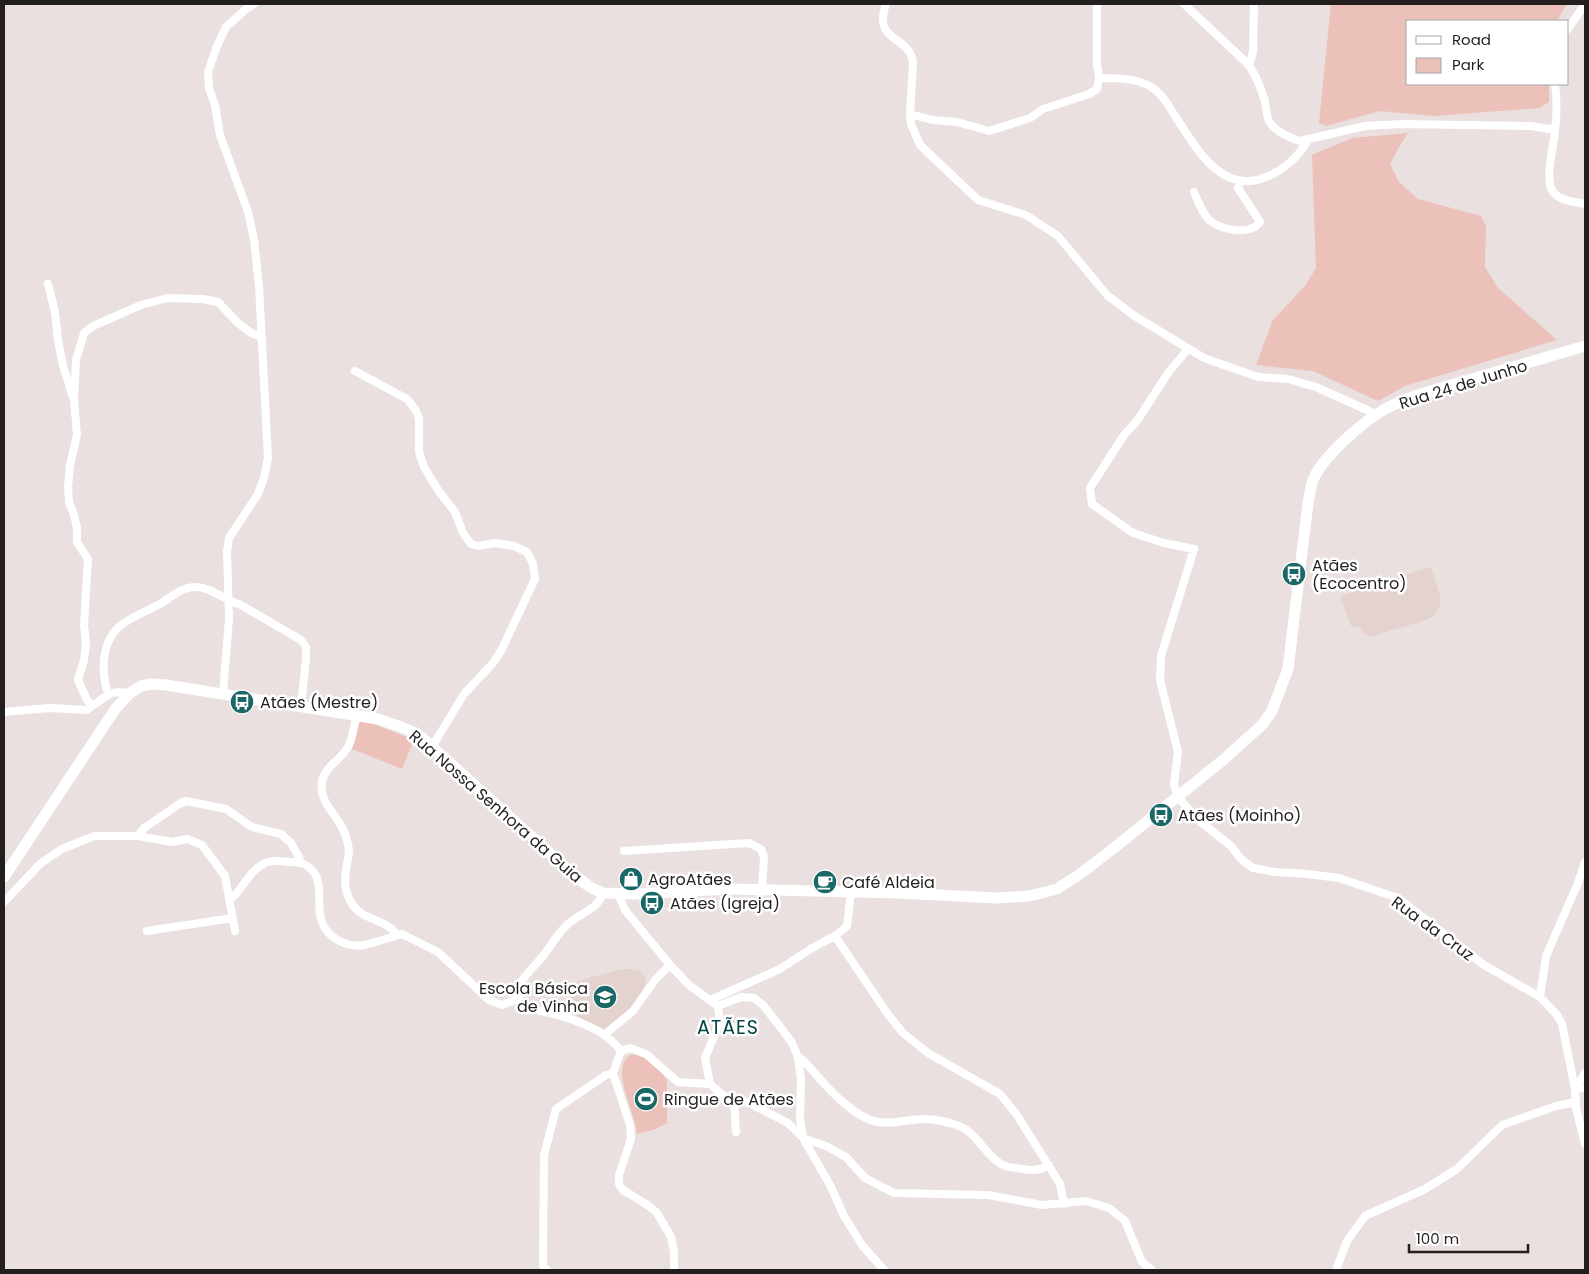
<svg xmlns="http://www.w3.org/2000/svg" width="1589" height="1274" font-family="Poppins,sans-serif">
<rect width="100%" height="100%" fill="#eae0df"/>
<path fill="#e4d2ce" d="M1431 567 1440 596V607L1434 616 1426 620 1370 637 1364 633 1360 627 1351 626 1340 596Z
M621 969H630L640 971 645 977 646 983 632 1009 606 1031 575 1015 576 1012 566 1006 578 981Z"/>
<path fill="#ebc1b9" d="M1331 4H1567L1557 21H1408V84H1549V102L1539 108 1433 116 1380 111 1326 126 1319 123Z
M1408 133 1399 147 1390 164 1399 182 1418 199 1481 216 1486 226 1485 267 1498 288 1557 340 1405 386 1378 401 1313 371 1256 365 1273 320 1305 286 1316 268 1312 155 1352 138Z
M364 720 414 740 402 769 350 748 359 722Z
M630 1055C646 1052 659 1069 667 1080V1123L653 1130 637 1134C636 1112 609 1071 630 1055Z"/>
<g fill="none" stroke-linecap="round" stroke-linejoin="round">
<path stroke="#fff" stroke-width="8" d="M886 4C872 44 910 34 913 63L910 114 911 124 920 145 978 200 1026 215 1058 236 1107 295 1133 315 1204 358 1258 377 1288 379 1316 387 1378 415
M1184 4 1249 65C1256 76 1261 88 1265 101 1266 108 1266 117 1270 123 1277 132 1290 138 1300 141L1365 126 1403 124 1531 126 1555 130
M1568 29 1585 4
M1249 65 1253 52 1254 4
M1099 78C1116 78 1137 78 1151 87 1163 94 1168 105 1175 116 1196 147 1221 196 1266 177 1284 170 1298 157 1308 140
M1555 84C1557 99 1557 115 1555 130 1554 146 1544 179 1553 192 1560 201 1575 202 1585 204
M910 114 933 120 957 122 989 131 1030 118 1043 109 1089 94 1097 89 1099 78 1097 64V4
M1194 192C1198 201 1202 213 1209 220 1221 230 1250 236 1260 222L1238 188 1240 181
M48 284 55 312 58 340 63 366 73 397
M1188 349 1168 373 1137 421 1124 435 1090 488 1092 504 1133 533 1164 543 1194 549 1161 656 1160 680 1178 752 1174 784 1178 797 1197 819 1231 846 1241 859 1253 868 1275 872 1307 874 1339 878 1398 898 1484 965 1540 997 1557 1015 1562 1024 1575 1089 1576 1108 1585 1144
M355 371 407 399 415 409 419 418V452L424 467 438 490 455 512 463 533 471 544 478 546 495 543 514 546 527 552 533 564 535 579 501 651 493 663 464 694 432 747
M108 693C104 682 103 671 104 659 108 623 132 619 160 604 171 597 181 588 194 587 211 586 223 600 239 604L301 640 306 647V659L301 706
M130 693C108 690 109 695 92 706L87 700 78 680 84 660 86 644 84 625 88 559 77 542V528L74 515 69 502 68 487 70 465 77 435 74 399 76 360 84 333 93 326 141 305 168 298 203 299 218 302 238 323 251 333 261 337
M223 694 229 618 227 552 229 538 258 494 264 478 268 458 259 286 254 239 248 212 220 135 215 105 209 88 208 72 217 46 226 27 245 10 254 4
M4 712 50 708 87 710 92 706
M357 715C354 725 353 736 349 745 343 759 324 766 322 782 318 804 341 817 346 837 347 841 349 847 349 851 347 870 340 885 352 904 363 921 387 919 397 935
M138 836 144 828 181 803 186 801 226 809 252 827 281 834 291 843 299 857 301 863
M624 851 749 843 761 849 764 857 762 889
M603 893C597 911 579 913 567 925 557 934 551 946 543 956 533 968 522 977 515 992 522 1011 545 1011 561 1016 571 1018 581 1023 590 1027 602 1032 613 1041 621 1051
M618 894 625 910 670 965 690 986 718 1006 741 997 754 998 763 1005 791 1041 798 1057 801 1080 800 1118 803 1138 830 1185 844 1216 862 1245 884 1270
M230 899C240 894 247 874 260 866 269 859 279 861 289 862 294 862 300 862 304 864 335 880 303 918 336 939 343 944 356 947 365 945 378 942 390 937 402 934L438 952 489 1000 502 1005 518 999
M4 902 41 863 62 849 94 836H138L172 842 187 839 202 845 225 876 235 931
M147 931 233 918
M835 936 887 1013 903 1033 928 1053 1000 1094 1017 1115 1060 1184 1064 1204
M1540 997 1546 956 1578 883 1585 862
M710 1000 780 969 812 948 835 936 847 926 851 892
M604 1035 633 1011 655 980 670 965
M798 1057 803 1060C822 1081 842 1107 868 1119 886 1127 907 1119 925 1119 936 1119 948 1122 959 1126 976 1132 987 1157 1001 1164 1006 1168 1017 1168 1023 1169 1032 1171 1041 1170 1049 1165
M710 1084 705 1058 720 1022 718 1006
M1575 1089 1585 1073
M1575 1089 1585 1088
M734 1100 736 1132
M547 1270 543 1266 544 1155 556 1109 606 1075 613 1073
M674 1270V1252L671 1237 657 1213 649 1206 623 1190 619 1184V1175L631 1139 630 1125 613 1073 621 1051 630 1048 646 1054 678 1082 710 1084 725 1097 747 1102 788 1123 803 1138 826 1146 846 1157 865 1178 894 1193 988 1195 1042 1205 1086 1201 1109 1208 1125 1221 1142 1262 1152 1270
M1336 1270 1347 1241 1365 1216 1425 1189 1457 1169 1502 1125 1556 1106 1576 1102"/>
<path stroke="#fff" stroke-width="11" d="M4 877 116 708 130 693 141 686 152 684 166 685 378 719 401 727 418 734 574 875 590 887 603 893 634 894 732 889 899 893 996 898 1029 896 1057 889 1080 874 1114 848 1223 760 1262 725 1272 711 1288 669 1308 503C1310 496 1310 487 1313 480 1322 457 1364 421 1385 409 1396 403 1409 398 1421 394L1585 346"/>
</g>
<defs>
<g id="bus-disc" transform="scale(1.25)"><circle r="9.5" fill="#196767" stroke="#fff"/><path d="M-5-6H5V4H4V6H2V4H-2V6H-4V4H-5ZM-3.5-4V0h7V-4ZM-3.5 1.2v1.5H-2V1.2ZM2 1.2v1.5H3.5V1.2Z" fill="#fff"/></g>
<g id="shop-disc" transform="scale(1.25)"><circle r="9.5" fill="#196767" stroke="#fff"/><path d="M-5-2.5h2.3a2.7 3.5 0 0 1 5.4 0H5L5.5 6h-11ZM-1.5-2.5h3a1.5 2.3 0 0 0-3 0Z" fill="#fff"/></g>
<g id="cafe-disc" transform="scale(1.25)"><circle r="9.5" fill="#196767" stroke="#fff"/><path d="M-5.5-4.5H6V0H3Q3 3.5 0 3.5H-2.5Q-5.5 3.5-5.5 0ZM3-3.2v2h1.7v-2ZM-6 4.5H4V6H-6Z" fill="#fff"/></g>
<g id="school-disc" transform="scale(1.25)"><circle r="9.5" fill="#196767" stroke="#fff"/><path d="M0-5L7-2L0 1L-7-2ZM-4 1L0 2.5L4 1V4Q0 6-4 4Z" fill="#fff"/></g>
<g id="stadium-disc" transform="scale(1.25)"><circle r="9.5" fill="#196767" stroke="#fff"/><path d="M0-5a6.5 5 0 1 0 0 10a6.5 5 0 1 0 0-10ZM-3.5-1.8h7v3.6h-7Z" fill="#fff"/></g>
</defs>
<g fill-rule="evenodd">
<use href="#bus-disc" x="1294" y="574"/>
<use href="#bus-disc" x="242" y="702"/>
<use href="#bus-disc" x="1161" y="815"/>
<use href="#shop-disc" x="631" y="879"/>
<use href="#cafe-disc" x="825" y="882"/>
<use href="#bus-disc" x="652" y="903"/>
<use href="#school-disc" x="605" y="997"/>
<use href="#stadium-disc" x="646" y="1099"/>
</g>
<g text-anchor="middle" stroke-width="5" stroke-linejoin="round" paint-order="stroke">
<g font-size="16" fill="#231f1f" stroke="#fff">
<text transform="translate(1463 384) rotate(-17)" y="6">Rua 24 de Junho</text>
<text transform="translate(496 806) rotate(41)" y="6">Rua Nossa Senhora da Guia</text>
<text transform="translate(1433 928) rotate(36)" y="6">Rua da Cruz</text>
</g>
<g font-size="16" fill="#231f1f" stroke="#fff" text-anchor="start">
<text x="1312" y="571">Atães<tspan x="1312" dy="18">(Ecocentro)</tspan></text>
<text x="260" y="708">Atães (Mestre)</text>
<text x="1178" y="821">Atães (Moinho)</text>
<text x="648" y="885">AgroAtães</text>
<text x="842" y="888">Café Aldeia</text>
<text x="670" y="909">Atães (Igreja)</text>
<text x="588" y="994" text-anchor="end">Escola Básica<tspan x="588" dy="18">de Vinha</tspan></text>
<text x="664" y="1105">Ringue de Atães</text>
</g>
<g font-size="19" letter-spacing="1" fill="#004445" stroke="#fff">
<text x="728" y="1034">ATÃES</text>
</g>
</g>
<rect width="1589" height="1274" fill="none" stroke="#231f1f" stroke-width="10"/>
<rect x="1406" y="20" width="162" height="65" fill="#ffffff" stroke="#a7a5a5"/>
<rect x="1416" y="36" width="25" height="8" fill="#ffffff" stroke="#a7a5a5"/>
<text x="1452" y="45" font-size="15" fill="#231f1f">Road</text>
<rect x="1416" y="58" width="25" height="15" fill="#ebc1b9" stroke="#a7a5a5"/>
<text x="1452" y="70" font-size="15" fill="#231f1f">Park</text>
<path d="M1409 1244v8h119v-8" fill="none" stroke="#231f1f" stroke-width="2.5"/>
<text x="1416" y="1244" font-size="15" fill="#231f1f" stroke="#ffffff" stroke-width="4" paint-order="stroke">100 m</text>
</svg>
